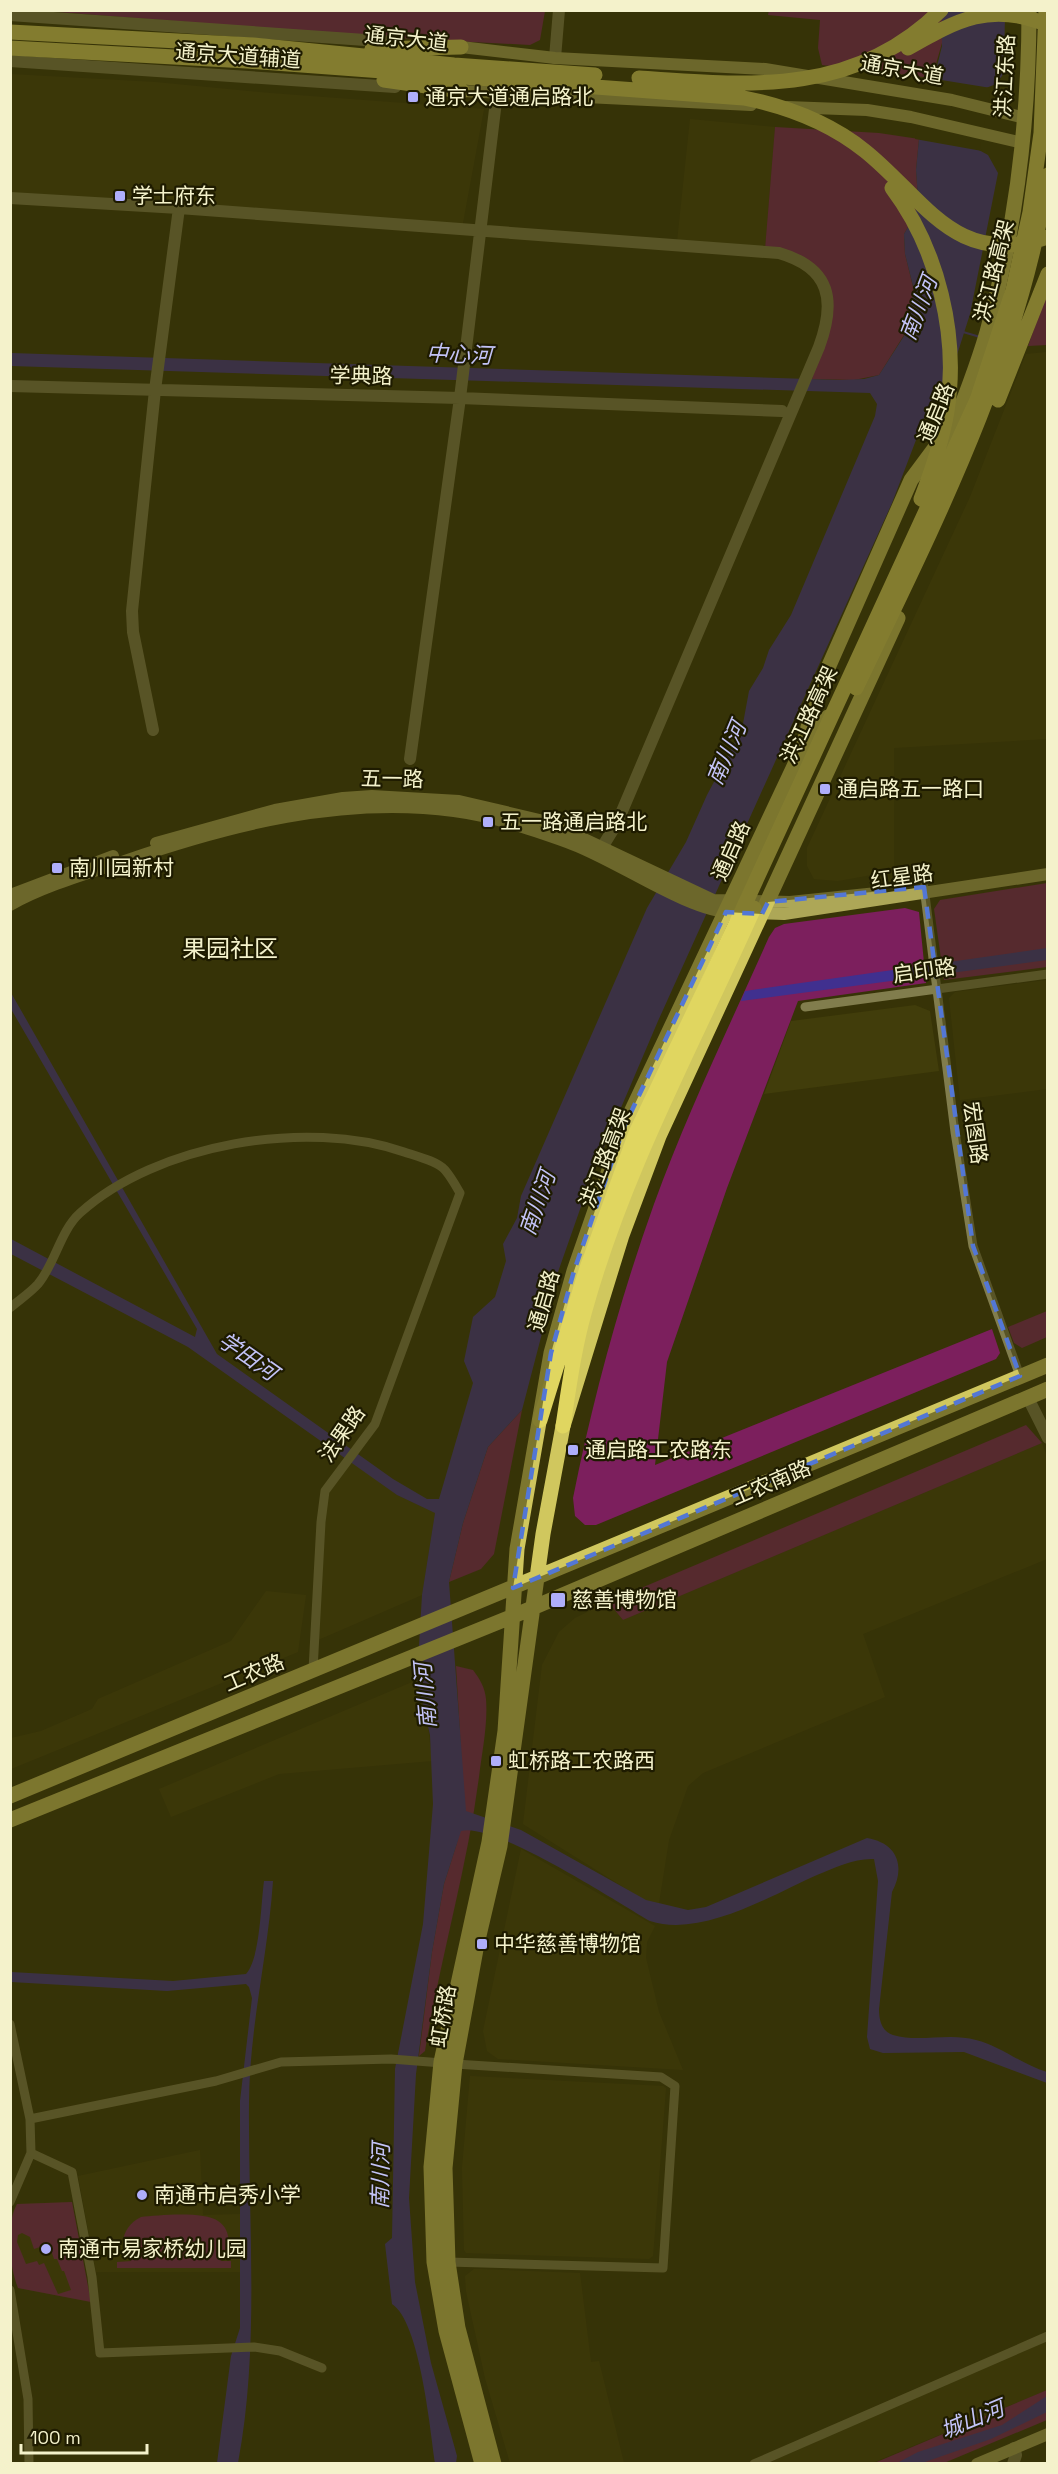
<svg xmlns="http://www.w3.org/2000/svg" width="1058" height="2474" font-family="'Space Grotesk','Noto Sans SC',sans-serif">
<rect width="100%" height="100%" fill="#373307"/>
<path fill="#413d0b" d="M10 74 155 82 270 93 484 109 462 228 11 196Z
M690 119 775 127 765 249 677 242Z
M1047 352V739L894 748V871L838 881 814 879 807 866V848L970 497 1026 354Z
M1047 980V1089L960 1100 949 998 955 992Z
M915 1005 930 1011 939 1071 764 1094 791 1021Z
M1042 1443 1047 1457V1559L863 1634 885 1697 703 1773 688 1786 669 1840 659 1903 644 1900 523 1824 542 1665 559 1632 575 1618 608 1602 623 1620Z
M351 1461 397 1495 435 1513 422 1595 318 1640 326 1508 330 1489Z
M266 1591 306 1595 298 1652 11 1769V1738L41 1731 92 1709 98 1699 231 1641Z
M417 1680 426 1709 432 1761 279 1774 171 1817 159 1789Z
M521 1849 655 1926 647 1942 646 1958 659 2012 683 2070 498 2059 487 2051 483 2031Z
M470 2076 663 2086 666 2088 653 2256 649 2259 466 2253 464 2250 462 2168Z
M200 2150 203 2215 242 2214 241 2272H96L78 2176Z
M72 2202 91 2302 18 2288 13 2273 10 2216 17 2204Z
M474 2269 580 2273 591 2362 599 2361 624 2463H510L485 2378 466 2291 465 2276Z
M1047 2340V2390L872 2463 765 2464Z"/>
<path fill="#7c1f5d" fill-rule="evenodd" d="M769 10 942 11 944 36 932 78 822 65 818 48 820 20 768 15Z
M44 11H545L540 40 530 45 397 38Z
M775 127 879 133 919 139 916 170 918 198 915 215 904 234 905 254 914 291 910 310 904 335 879 375 854 380 812 379 832 309 813 265 765 249Z
M1047 292V345L1028 346Z
M1047 883V967L944 980 934 909 940 900Z
M905 908 919 912 926 983 798 1001 727 1188 667 1362 655 1465 992 1329 1000 1353 996 1359 596 1525H585L575 1516 573 1498C593 1398 620 1299 654 1204 687 1113 730 1025 769 937L775 928 784 924Z
M1047 1311V1337L1022 1348 1014 1343 1008 1327Z
M522 1410 494 1554 481 1569 449 1582 463 1523 488 1447Z
M1026 1425 1042 1443 623 1620 608 1602Z
M456 1666 473 1670C480 1679 485 1688 486 1699 488 1724 482 1752 479 1777 467 1869 440 1959 425 2051L419 2056 432 1952 444 1884 457 1843 464 1801Z
M72 2202 91 2302 18 2288C9 2264 5 2227 17 2204ZM22 2233 30 2237 34 2249 49 2244 54 2259H57L62 2271H64L71 2290 58 2294 44 2263 39 2265 37 2261 26 2264 17 2242 18 2235Z
M141 2217C158 2215 205 2211 218 2221 226 2226 228 2233 229 2242L221 2261H231V2268H117V2262L131 2261C117 2245 123 2226 141 2217Z
M1047 2390V2420L944 2463 872 2464Z"/>
<path fill="#40308f" d="M942 11H1005L1004 73 996 84 986 88 977 149 988 155 998 173 970 314 949 380 924 419 892 503 658 1021 591 1178 558 1272 522 1410 488 1447 463 1523 449 1582 466 1811 521 1830 646 1900 688 1910 706 1907 867 1838C897 1843 906 1866 892 1892L879 2009C879 2019 881 2031 893 2035 920 2043 948 2032 976 2040 1001 2046 1022 2065 1047 2072V2083L964 2052 883 2053 870 2049 867 2037 878 1881 874 1859C855 1858 834 1868 817 1875 770 1896 701 1938 650 1921 617 1902 493 1821 461 1831L444 1884 432 1952 416 2074 409 2198 415 2282 431 2363 457 2456 456 2463H435C430 2429 420 2322 392 2304L385 2244 392 2238 395 2069 423 1924 433 1804 430 1735 417 1680 422 1595 435 1513 397 1495 188 1347 11 1254V1239L195 1337 197 1329 11 1009 10 991 217 1354 393 1479 427 1499H439L473 1383 464 1361 473 1317 495 1297 506 1261 503 1244 517 1218 521 1196 647 908 686 842 707 795 742 729 749 691 763 668 769 650 791 615 875 416 877 404 870 393 11 366V353L840 380 864 379 879 375 904 336 910 310 914 290 905 254 904 234 915 215 918 198 916 170 919 139 942 46Z
M1047 948V960L741 1001 745 991Z
M264 1881H273C268 1956 249 2029 249 2104 248 2223 260 2346 238 2463H217L231 2356 240 2328V2101L252 1998 249 1987 246 1984 167 1991 11 1982V1972L173 1981 246 1974C260 1960 261 1903 264 1881Z
M1047 2396V2412L991 2439 922 2463H897L918 2452 1002 2425Z"/>
<path fill="#373307" d="M929 78 991 88 980 147 982 151 915 139Z"/>
<g fill="none" stroke-linecap="round" stroke-linejoin="round">
<path stroke="#40308f" stroke-width="2" d="M963 332 980 337"/>
<path stroke="#817d4d" stroke-width="9" d="M924 887 955 1132 973 1246 1020 1376
M805 1007 1048 974
M10 1308C19 1300 30 1293 38 1284 55 1264 60 1231 80 1213 156 1144 307 1118 404 1152 416 1156 437 1161 445 1170 451 1177 456 1186 460 1193L375 1424 325 1491 321 1522 313 1670
M10 2024 30 2119 31 2153 10 2202
M30 2119 216 2081 281 2062 391 2059 455 2064 661 2077 675 2086 663 2268 448 2262
M31 2153 72 2172 92 2277 100 2353 254 2347 280 2351 322 2368
M10 2290 28 2399 29 2464
M754 2464 1048 2336"/>
<path stroke="#817d4d" stroke-width="12" d="M10 15 394 42
M555 58 559 10
M10 61 395 87
M10 198 179 208 779 253C831 268 836 301 819 347L617 823 598 854
M10 386 460 398 782 411
M153 730 133 632 132 611 155 390 179 208
M410 759 460 398 497 93
M1028 1398 1048 1438
M1013 2464 1016 2455 1014 2448"/>
<path stroke="#ada757" stroke-width="12" d="M461 47 555 58 765 69 952 100 1025 118
M462 91 751 105
M787 107 867 110 911 117 1023 143
M156 843 275 810 343 798 372 796 459 801 548 822 713 900 790 902 877 893
M10 895 113 856
M10 905C45 885 87 874 125 861 229 825 342 796 454 811 493 816 530 829 567 842 616 859 686 911 733 913
M753 913 784 914 1048 874
M977 2464 1048 2434"/>
<path stroke="#d0c75e" stroke-width="15" d="M943 452C959 413 975 373 987 332 1016 228 1029 118 1029 10
M804 743 816 695 911 480 940 441
M10 1796 1048 1365
M10 1820 511 1617 1048 1389
M482 2464 446 2331 434 2262 431 2167 441 2062 489 1842 505 1731 517 1549 551 1353 574 1271 624 1127 804 745 828 717
M494 2464 458 2328 448 2262 445 2168 455 2064 477 1944 500 1846 543 1534 563 1426 622 1235 659 1136 898 618"/>
<path stroke="#e0d660" stroke-width="15" d="M10 32 253 45 454 65 595 75
M10 48 247 61 744 98C789 107 830 123 865 151 925 199 955 269 1048 237
M908 48C957 20 991 1 1048 25
M372 49 461 47
M639 78C750 86 855 96 941 10
M384 80 462 91
M892 188C938 249 959 336 947 411 942 441 932 471 921 499
M998 400 1048 274
M856 688C936 521 1019 360 1048 175
M540 1420 587 1268 636 1133 734 928 977 400 1013 290 1030 212 1041 133 1046 10
M563 1426C569 1387 574 1348 585 1310 624 1169 695 1041 754 908"/>
</g>
<path d="M0 0H1058V2474H0ZM924 887 973 1246 1020 1376 513 1588 551 1353 574 1271 624 1127 726 912 762 914 768 902Z" fill="#373307" fill-opacity=".55" fill-rule="evenodd"/>
<path fill="none" stroke="#5377d5" stroke-width="4.5" stroke-dasharray="12 8" stroke-linejoin="round" d="M924 887 973 1246 1020 1376 513 1588 551 1353 574 1271 624 1127 726 912 762 914 768 902Z"/>
<g fill="#afaefa" stroke="#1e1b00" stroke-width="2">
<rect x="407" y="91" width="12" height="12" rx="3"/>
<rect x="114" y="190" width="12" height="12" rx="3"/>
<rect x="819" y="783" width="12" height="12" rx="3"/>
<rect x="482" y="816" width="12" height="12" rx="3"/>
<rect x="51" y="862" width="12" height="12" rx="3"/>
<rect x="567" y="1444" width="12" height="12" rx="3"/>
<rect x="550" y="1592" width="16" height="16" rx="3"/>
<rect x="490" y="1755" width="12" height="12" rx="3"/>
<rect x="476" y="1938" width="12" height="12" rx="3"/>
<circle cx="142" cy="2195" r="6"/>
<circle cx="46" cy="2249" r="6"/>
</g>
<g text-anchor="middle" stroke-width="4.5" stroke-linejoin="round" paint-order="stroke">
<g font-size="21" fill="#f4f2cb" stroke="#1e1b00">
<text transform="translate(406 39) rotate(6)" y="7">通京大道</text>
<text transform="translate(238 56) rotate(4)" y="7">通京大道辅道</text>
<text transform="translate(902 70) rotate(10)" y="7">通京大道</text>
<text transform="translate(1005 76) rotate(-87)" y="7">洪江东路</text>
<text transform="translate(994 271) rotate(-76)" y="7">洪江路高架</text>
<text transform="translate(361 376) rotate(1)" y="7">学典路</text>
<text transform="translate(936 413) rotate(-68)" y="7">通启路</text>
<text transform="translate(809 715) rotate(-65)" y="7">洪江路高架</text>
<text transform="translate(392 779) rotate(1)" y="7">五一路</text>
<text transform="translate(731 851) rotate(-66)" y="7">通启路</text>
<text transform="translate(902 877) rotate(-8)" y="7">红星路</text>
<text transform="translate(924 971) rotate(-8)" y="7">启印路</text>
<text transform="translate(975 1133) rotate(82)" y="7">宏图路</text>
<text transform="translate(605 1158) rotate(-69)" y="7">洪江路高架</text>
<text transform="translate(544 1301) rotate(-74)" y="7">通启路</text>
<text transform="translate(342 1434) rotate(-55)" y="7">法果路</text>
<text transform="translate(771 1483) rotate(-23)" y="7">工农南路</text>
<text transform="translate(254 1673) rotate(-23)" y="7">工农路</text>
<text transform="translate(443 2016) rotate(-80)" y="7">虹桥路</text>
</g>
<g font-size="21" fill="#f4f2cb" stroke="#1e1b00" text-anchor="start">
<text x="425" y="104">通京大道通启路北</text>
<text x="132" y="203">学士府东</text>
<text x="837" y="796">通启路五一路口</text>
<text x="500" y="829">五一路通启路北</text>
<text x="69" y="875">南川园新村</text>
<text x="585" y="1457">通启路工农路东</text>
<text x="572" y="1607">慈善博物馆</text>
<text x="508" y="1768">虹桥路工农路西</text>
<text x="494" y="1951">中华慈善博物馆</text>
<text x="154" y="2202">南通市启秀小学</text>
<text x="58" y="2256">南通市易家桥幼儿园</text>
</g>
<g font-size="22" font-style="italic" fill="#c3c3f7" stroke="#1e1b00">
<text transform="translate(918 308) rotate(-69)" y="8">南川河</text>
<text transform="translate(459 354) rotate(2)" y="8">中心河</text>
<text transform="translate(726 753) rotate(-67)" y="8">南川河</text>
<text transform="translate(537 1203) rotate(-71)" y="8">南川河</text>
<text transform="translate(248 1356) rotate(35)" y="8">学田河</text>
<text transform="translate(425 1696) rotate(-95)" y="8">南川河</text>
<text transform="translate(380 2176) rotate(-89)" y="8">南川河</text>
<text transform="translate(972 2419) rotate(-22)" y="8">城山河</text>
</g>
<g font-size="24" fill="#f4f2cb" stroke="#1e1b00">
<text x="230" y="957">果园社区</text>
</g>
</g>
<rect width="1058" height="2474" fill="none" stroke="#f4f2cb" stroke-width="24"/>
<path d="M21 2444v9h126v-9" fill="none" stroke="#f4f2cb" stroke-width="3"/>
<text x="30" y="2444" font-size="18" fill="#f4f2cb" stroke="#1e1b00" stroke-width="4.5" paint-order="stroke">100 m</text>
</svg>
